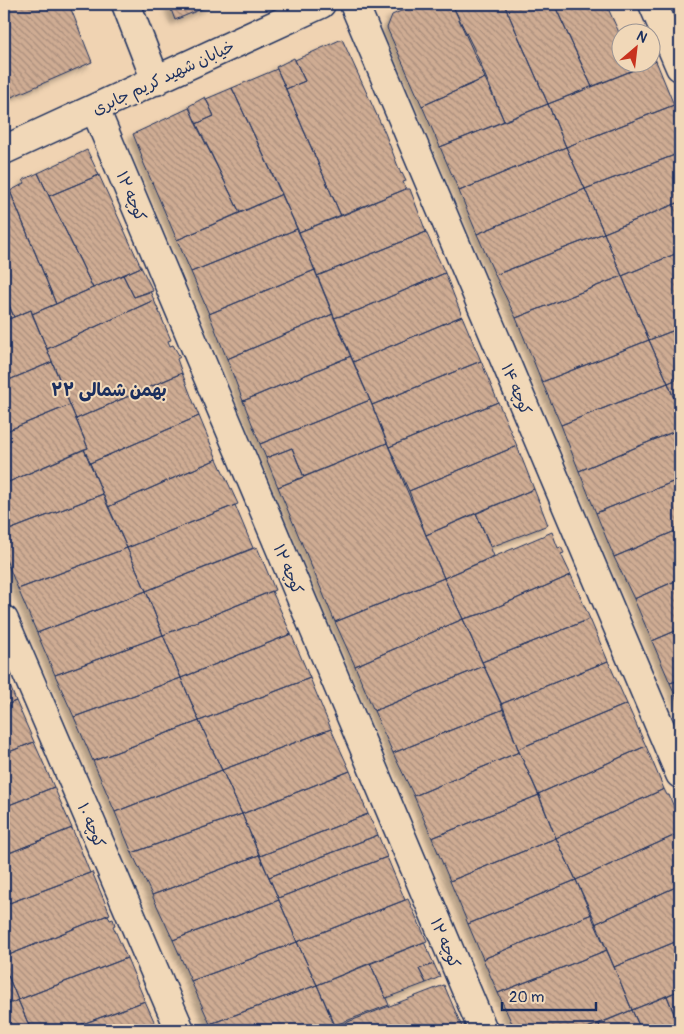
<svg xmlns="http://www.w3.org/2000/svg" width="684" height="1034" font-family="Pangolin,'Playpen Sans Arabic',sans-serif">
<defs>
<pattern id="building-back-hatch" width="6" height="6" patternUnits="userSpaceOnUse" patternTransform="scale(1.25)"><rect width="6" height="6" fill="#cfac93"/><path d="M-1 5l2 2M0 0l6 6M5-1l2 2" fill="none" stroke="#a78c7b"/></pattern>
<filter id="shadow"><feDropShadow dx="-4.5" dy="4.5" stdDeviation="2.5" flood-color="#0004"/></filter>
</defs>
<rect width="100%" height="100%" fill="#f0d3b2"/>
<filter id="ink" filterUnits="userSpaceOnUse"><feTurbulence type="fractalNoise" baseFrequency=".02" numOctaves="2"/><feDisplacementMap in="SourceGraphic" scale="10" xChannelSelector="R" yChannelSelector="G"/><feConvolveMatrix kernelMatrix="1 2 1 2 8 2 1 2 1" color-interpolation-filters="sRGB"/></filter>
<g filter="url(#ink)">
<path fill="url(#building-back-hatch)" stroke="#1b2f5e" filter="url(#shadow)" d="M4 4H69L92 62 7 99 4 92Z
M169 4H213L175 20Z
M417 4H452L485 78 422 106 387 28 392 15Z
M452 4H504L548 104 504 121 475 51Z
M504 4H554L592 87 548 104Z
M554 4H606L622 39V62H652V51L656 61 592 87Z
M342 39 385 133 401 174 402 173 406 181 403 182 406 189 341 216 286 89 305 81 295 60Z
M294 58 305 81 286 89 276 67Z
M656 61 674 105 566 147 548 104Z
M277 69 341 216 299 232 232 88Z
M485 78 504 121 440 147 422 106Z
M232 88 282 194 240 213 196 124 214 116 206 99Z
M4 92 8 102 4 104Z
M205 97 214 116 196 124 189 106Z
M548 104 566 147 459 191 440 147Z
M674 105 680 119V153L585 189 566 147Z
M189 108 240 213 177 240 141 157 142 156 133 134Z
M566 147 585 189 477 234 459 191Z
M87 150 99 175 49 196 38 173Z
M680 153V202L604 233 585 189Z
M38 173 93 288 56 304 10 191 25 183 23 180Z
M99 175 141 267 93 288 49 196Z
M406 189H410L426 232 317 276 299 232Z
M585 189 604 233 495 275 477 234Z
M10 191 56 304 32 314 31 310 14 317 4 294V194Z
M282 194 297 229 191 272 177 240Z
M680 202V252L622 276 604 233Z
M297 229 315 270 209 314 191 272Z
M426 232 445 273 359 310 334 318 317 276Z
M604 233 622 276 516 318 495 275Z
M680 252V328L649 340 622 276Z
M141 267 153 291 134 297 123 275Z
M315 270 333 314 227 359 209 314Z
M445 273 462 316 353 362 334 318 359 310Z
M123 275 134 297 150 291 154 300 47 349 32 314Z
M622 276 649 340 542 382 516 318Z
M4 294 14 317 4 321Z
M154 300 171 340 168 341 170 346 173 345 180 357 177 359 182 373 76 419 47 349Z
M31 310 52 362 4 382V321Z
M333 314 351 356 243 401 227 359Z
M462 316 481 361 372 405 353 362Z
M680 328V378L668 383 649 340Z
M649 340 668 383 561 425 542 382Z
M351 356 370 400 260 444 243 401Z
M481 361 498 402 389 447 372 405Z
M52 362 70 405 4 432V382Z
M182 373 199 416 90 463 84 449 88 448 76 419Z
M680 378V414L668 383Z
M668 383 680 414V429L579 471 561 425Z
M370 400 387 443 304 477 292 448 266 458 260 444Z
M498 402 517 446 409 491 389 447Z
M70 405 88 448 4 484V432Z
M199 416 217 459 108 507 90 463Z
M680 429V479L596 513 579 471Z
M387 443 444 578 335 622 278 487Z
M517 446 534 489 426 535 409 491Z
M292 448 304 477 278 487 266 458Z
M84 449 103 494 4 532V484Z
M217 459 238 504 127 548 108 507Z
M680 479V529L614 557 596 513Z
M534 489 548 525 491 547 476 513Z
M103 494 127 548 18 589 4 555V532Z
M235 505 253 548 146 591 127 548Z
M476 513 494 556 444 578 426 535Z
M680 529V579L634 599 614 557Z
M552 532 558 548 561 547 564 553 561 554 571 575 481 614 463 619 444 578Z
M257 547 275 590 163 635 146 591Z
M127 548 146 591 37 633 18 589Z
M571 575 590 619 482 662 463 619 481 614Z
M444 578 463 619 355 666 335 622Z
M680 579V629L652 641 634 599Z
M146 591 163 635 55 675 37 633Z
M272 591 291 634 181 678 163 635Z
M463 619 484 666 374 711 355 666Z
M590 619 608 661 501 704 482 662Z
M680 629V680L670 683 652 641Z
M291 634 310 678 199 721 181 678Z
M163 635 181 678 74 717 55 675Z
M608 661 627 704 518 749 501 704Z
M484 666 504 709 393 753 374 711Z
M4 671 16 701 4 706Z
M181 678 199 721 93 761 74 717Z
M310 678 331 729 222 770 199 721Z
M680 680V706L670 683Z
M16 701 34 742 4 754V706Z
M627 704 646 746 538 794 518 749Z
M504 709 519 752 414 796 393 753Z
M199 721 222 770 115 812 93 761Z
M331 729 350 771 242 814 222 770Z
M34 742 54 787 4 807V754Z
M646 746 664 789 556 838 538 794Z
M519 752 539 795 432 838 414 796Z
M222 770 242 814 132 853 115 812Z
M350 771 368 814 260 856 242 814Z
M54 787 72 828 4 855V807Z
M664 789 667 795H669L678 817 676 819 680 823V833L576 880 556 838Z
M539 795 556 838 450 881 432 838Z
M242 814 259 855 152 895 132 853Z
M368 814 378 835 269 877 260 856Z
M72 828 90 873 4 905V855Z
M680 833V885L595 924 576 880Z
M378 835 387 857 278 898 269 877Z
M556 838 576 880 468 924 450 881Z
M259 855 279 900 173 940 152 895Z
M387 857 405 900 297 942 278 898Z
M92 872 110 914 4 957V905Z
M576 880 592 914 483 959 468 924Z
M680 885V940L614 967 595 924Z
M408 899 427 941 317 985 297 942Z
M279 900 297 942 191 981 173 940Z
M592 914 607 950 498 993 483 959Z
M108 915 110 920 113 919 115 925 113 926 127 958 18 1000 4 966V957Z
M680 940V990L632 1010 614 967Z
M297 942 317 985 210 1024 191 981Z
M424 942 434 964 419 969 426 983 386 998 370 963Z
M607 950 632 1010 582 1030H515L498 993Z
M127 958 145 1001 66 1030H31L18 1000Z
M370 963 389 1005 335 1025 317 985Z
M434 964 440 977 426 983 419 969Z
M4 966 18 1000 4 1006Z
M317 985 335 1027 326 1030H213L210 1024Z
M444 985 462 1027 452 1030H337L335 1027Z
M680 990V1027L667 996Z
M667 996 680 1030H641L632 1010Z
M18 1000 31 1030H4V1006Z
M145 1001 158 1030H66L124 1009Z
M632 1010 641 1030H601L599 1024Z
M599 1024 601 1030H582L590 1027Z
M465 1025 467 1030H452L462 1027Z"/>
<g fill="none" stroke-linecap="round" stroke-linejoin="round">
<g stroke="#1b2f5e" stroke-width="31">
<path id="street" d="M126 4 156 81
M354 4 680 774
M653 4 680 67
M95 109 483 1030
M4 150 321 4
M4 620 180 1030"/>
</g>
<use href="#street" stroke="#f1d8b8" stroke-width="28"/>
</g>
</g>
<g text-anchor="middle" stroke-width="4" stroke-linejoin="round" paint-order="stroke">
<g font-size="16" fill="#1b2f5e" stroke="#f1d8b8">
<text transform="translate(163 77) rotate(-25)" y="6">خیابان شهید کریم جابری</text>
<text transform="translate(132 196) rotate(67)" y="6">کوچه ۱۲</text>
<text transform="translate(517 389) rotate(67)" y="6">کوچه ۱۴</text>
<text transform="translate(289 569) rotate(67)" y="6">کوچه ۱۲</text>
<text transform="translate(92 825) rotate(67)" y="6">کوچه ۱۰</text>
<text transform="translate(446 943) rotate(67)" y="6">کوچه ۱۲</text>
</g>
<g font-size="18" font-weight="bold" fill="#1b2f5e" stroke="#f1d8b8">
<text x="109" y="396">۲۲ بهمن شمالی</text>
</g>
</g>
<rect width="684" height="1034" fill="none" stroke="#f1d8b8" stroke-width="20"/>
<rect x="10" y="10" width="664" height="1014" fill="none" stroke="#1b2f5e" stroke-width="2" filter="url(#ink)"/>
<g transform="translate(636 48) rotate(28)"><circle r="24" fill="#f1d8b8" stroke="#9b9494"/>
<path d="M0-4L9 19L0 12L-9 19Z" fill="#c8321e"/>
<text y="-8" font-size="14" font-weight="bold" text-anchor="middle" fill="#1b2f5e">N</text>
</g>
<path d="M502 1002v8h94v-8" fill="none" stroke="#1b2f5e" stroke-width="2.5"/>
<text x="509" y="1002" font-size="15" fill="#1b2f5e" stroke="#f1d8b8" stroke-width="4" paint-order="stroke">20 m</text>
</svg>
